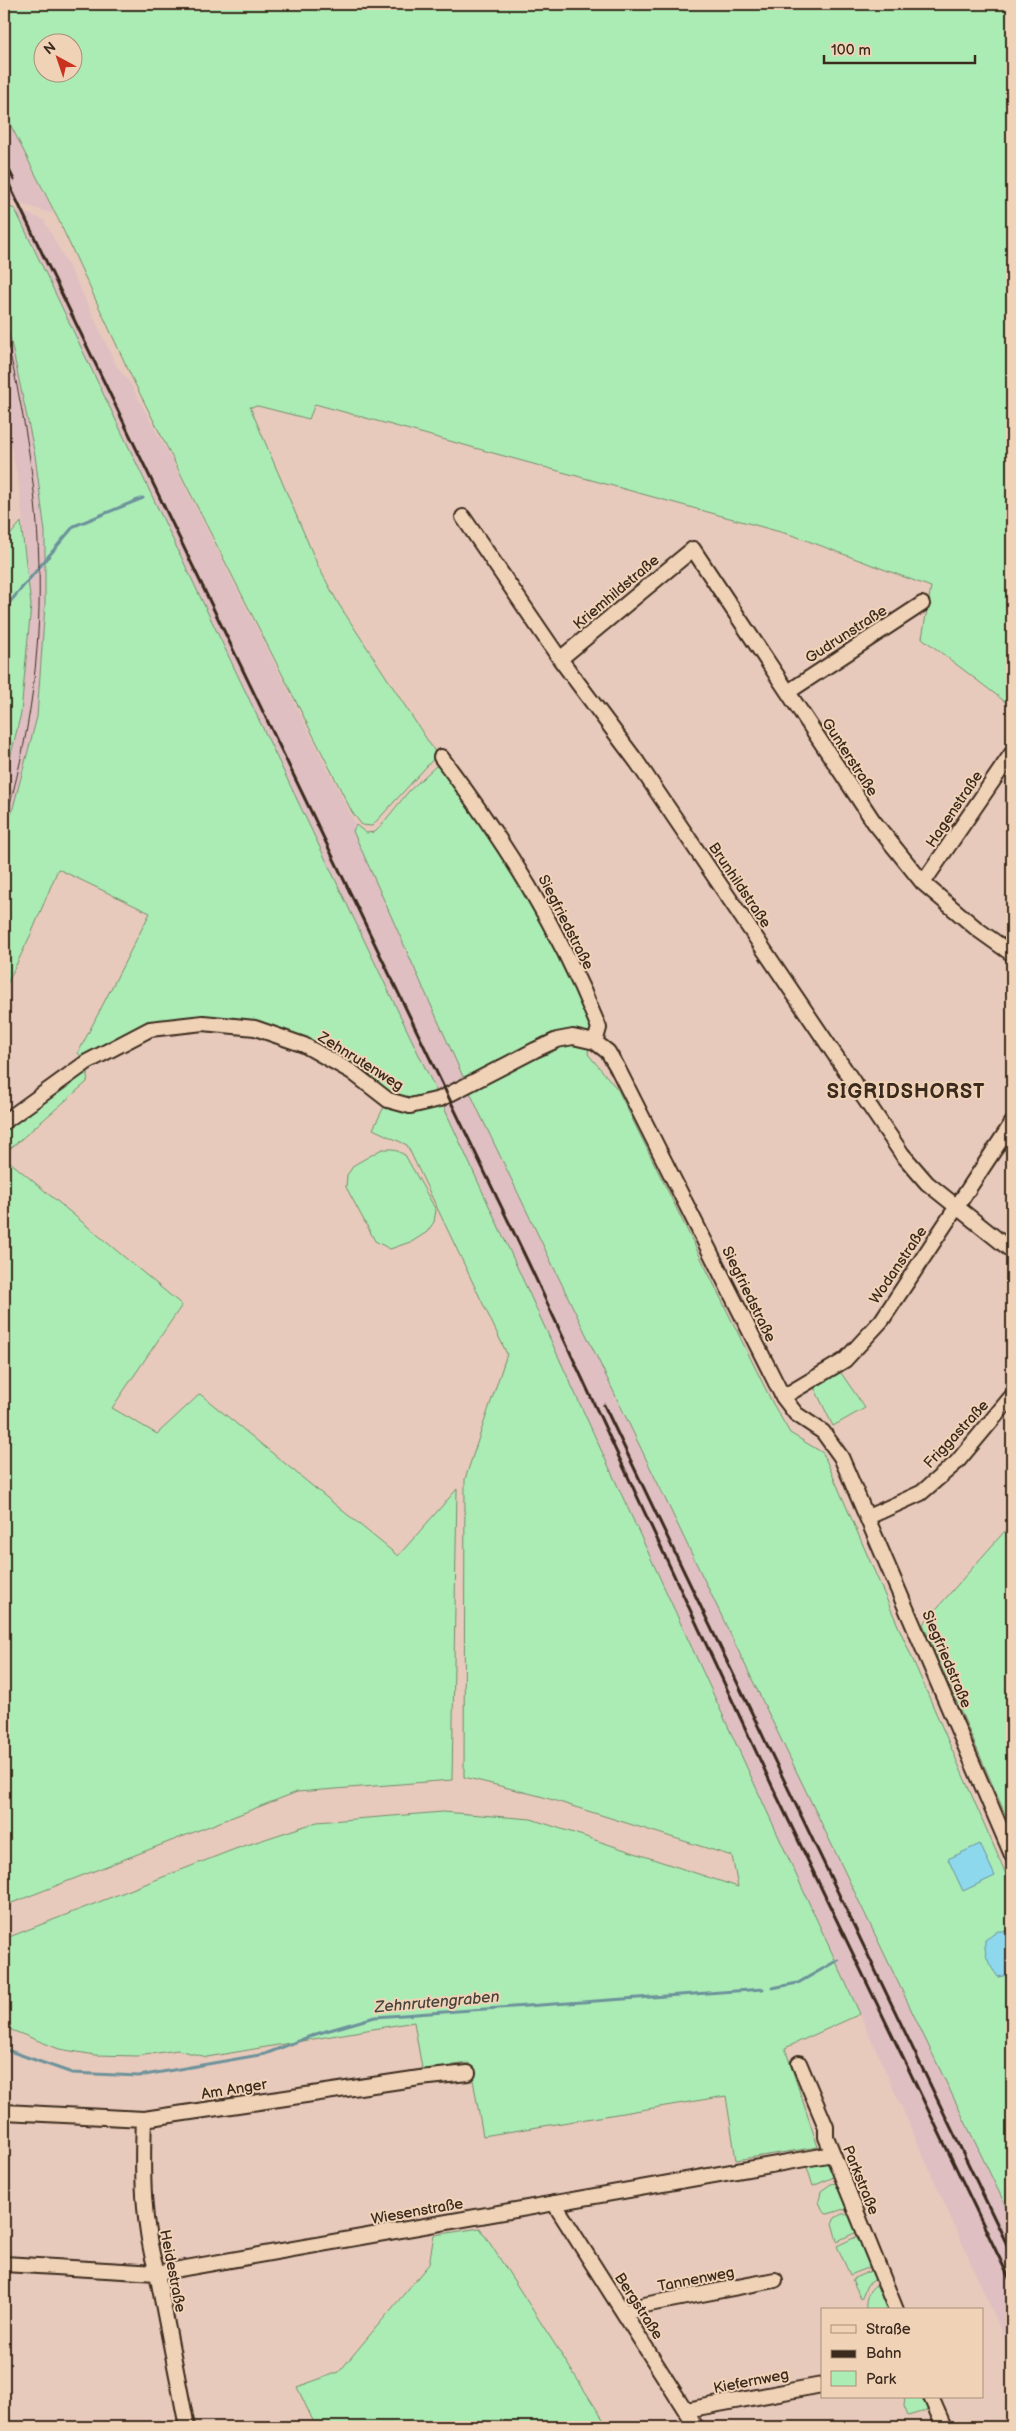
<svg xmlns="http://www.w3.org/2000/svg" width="1016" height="2431" font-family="'Balsamiq Sans',sans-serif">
<rect width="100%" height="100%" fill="#e8cabc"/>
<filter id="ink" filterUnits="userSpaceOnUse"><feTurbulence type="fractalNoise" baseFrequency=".02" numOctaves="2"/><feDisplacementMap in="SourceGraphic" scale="10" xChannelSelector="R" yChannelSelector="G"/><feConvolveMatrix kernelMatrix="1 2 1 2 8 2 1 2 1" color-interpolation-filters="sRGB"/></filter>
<g filter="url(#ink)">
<path fill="#dfbfc2" d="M4 112 54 214 11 201 4 187Z
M15 209 44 220 81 290 116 365 130 383 174 464 356 825 353 831 478 1110 1012 2219V2355L860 2014 440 1099Z
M4 309 35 455 45 532V605L37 717 4 842V783L21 713 31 605 19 485 4 412Z"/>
<path fill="#abecb5" stroke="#738b6a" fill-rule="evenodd" d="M4 4H1012V707L922 638 931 587 795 536 315 404 309 419 258 406 250 407 318 566 338 603 437 755 372 826 362 825 352 812 132 378 59 221 4 112ZM42 42H72V72H42Z
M4 205 15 209 440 1099 860 2014 785 2048 818 2147 736 2160 726 2096 483 2136 470 2063 453 2065 451 2070 423 2074 414 2022 207 2057 177 2050 138 2056 95 2055 59 2049 4 2027V1939L235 1849 317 1822 443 1812 531 1819 738 1887 732 1856 540 1796 464 1777 465 1479 507 1354 407 1145 373 1129 388 1099 352 1072 255 1028 150 1029 87 1062 78 1053 150 913 58 869 32 932 4 990V842L37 717 45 605V532L35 455 4 309Z
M21 522 31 605 21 713 4 783V539L11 534Z
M436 766 444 767 537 903 592 1023 588 1054 618 1090 773 1404 790 1433 823 1453 1012 1888V2219L478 1110 353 831 356 825 366 833 375 832 379 828 409 791Z
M84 1072H88L87 1082 4 1154V1127Z
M382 1149H393L405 1155 436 1210 434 1222 427 1232 413 1241 390 1249 375 1241 346 1187 347 1175 354 1165Z
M4 1157 182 1305 112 1408 157 1434 200 1394 398 1556 457 1489 452 1780 297 1792 4 1906Z
M839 1370 865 1408 833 1426 813 1385Z
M1012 1523V1830L923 1624Z
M826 2162 836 2176 813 2186 806 2164Z
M837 2183 847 2208 828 2214 824 2213 819 2202 821 2191 831 2184Z
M842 2214H849L855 2219 859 2231 837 2241 832 2223 835 2218Z
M480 2228 608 2427H316L297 2387 339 2372 429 2264 434 2235Z
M860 2235 873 2266 850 2275 837 2246Z
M873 2270 877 2278 867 2285 861 2299 852 2279Z
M882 2283 893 2310H866C865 2297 869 2286 882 2283Z
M905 2397H926L931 2409 908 2416 904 2406Z"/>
<path fill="#8dd8ed" stroke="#6c929a" d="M980 1844 995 1876 963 1891 948 1859Z
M998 1931H1012V1974L998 1977C989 1965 984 1956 985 1940Z"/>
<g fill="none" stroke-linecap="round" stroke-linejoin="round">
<path stroke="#6c929a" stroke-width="3" d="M4 609 74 526 143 498
M772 1988 798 1983 838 1960
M4 2049 72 2073 139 2076 265 2054 316 2034 375 2017 763 1989"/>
<g stroke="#3b2a1e" stroke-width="18">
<path id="minor" d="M463 517 560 659 637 762 902 1154 927 1183 1012 1251
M560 659 693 549 874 822 923 883 977 929 1012 954
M788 692 922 604
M441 757C505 842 559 928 599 1028L595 1042
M923 883 1012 753
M4 1122 87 1062 150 1029 203 1023 255 1028 304 1045 352 1072 388 1100 410 1106 440 1099 535 1050 557 1040 573 1037 595 1042 608 1052 617 1067 783 1397 796 1414 823 1432 841 1457 1012 1855
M783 1397 845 1360 882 1320 1012 1123
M868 1517 921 1493 957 1462 1012 1396
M799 2063 826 2127V2137L833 2154 896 2310
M4 2112 144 2119 420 2078 468 2073
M144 2119C142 2170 142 2224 157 2273L187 2427
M554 2203 696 2427
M4 2264 157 2273 833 2154
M624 2313 644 2305 775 2280
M931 2397 944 2427
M686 2410 822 2385"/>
</g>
<use href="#minor" stroke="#f0d3b7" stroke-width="14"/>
<path stroke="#3b2a1e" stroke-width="1" d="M4 329C47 502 55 652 4 825"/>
<path stroke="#3b2a1e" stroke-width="3" d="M4 160 14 180
M4 174 528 1262 774 1790 1012 2284
M604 1405 1012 2255"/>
</g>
</g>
<g text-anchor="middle" stroke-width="4" stroke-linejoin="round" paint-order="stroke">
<g font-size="15" fill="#3b2a1e" stroke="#f0d3b7">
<text transform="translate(616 592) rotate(-40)" y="5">Kriemhildstraße</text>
<text transform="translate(846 634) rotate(-33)" y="5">Gudrunstraße</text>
<text transform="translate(850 757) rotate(57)" y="5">Gunterstraße</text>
<text transform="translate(954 809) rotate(-56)" y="5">Hagenstraße</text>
<text transform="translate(740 885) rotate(56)" y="5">Brunhildstraße</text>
<text transform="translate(566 922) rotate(63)" y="5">Siegfriedstraße</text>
<text transform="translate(361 1061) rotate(32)" y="5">Zehnrutenweg</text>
<text transform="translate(898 1265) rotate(-56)" y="5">Wodanstraße</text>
<text transform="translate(749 1294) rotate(64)" y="5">Siegfriedstraße</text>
<text transform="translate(956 1434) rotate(-47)" y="5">Friggastraße</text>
<text transform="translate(947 1659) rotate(67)" y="5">Siegfriedstraße</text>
<text transform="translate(234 2089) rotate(-9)" y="5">Am Anger</text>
<text transform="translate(861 2180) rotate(68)" y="5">Parkstraße</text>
<text transform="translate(417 2211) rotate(-10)" y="5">Wiesenstraße</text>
<text transform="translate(173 2271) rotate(79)" y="5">Heidestraße</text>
<text transform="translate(696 2279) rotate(-11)" y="5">Tannenweg</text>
<text transform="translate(639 2306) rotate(57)" y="5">Bergstraße</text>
<text transform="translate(751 2381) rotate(-11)" y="5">Kiefernweg</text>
</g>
<g font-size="16" font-style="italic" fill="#47443d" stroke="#f0d3b7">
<text transform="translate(437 2001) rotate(-5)" y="6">Zehnrutengraben</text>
</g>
<g font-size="20" font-weight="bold" letter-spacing="1" fill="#3b2a1e" stroke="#f0d3b7">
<text x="906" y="1098">SIGRIDSHORST</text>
</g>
</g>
<rect width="1016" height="2431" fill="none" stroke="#f0d3b7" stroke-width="20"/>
<rect x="10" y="10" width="996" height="2411" fill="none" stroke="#3b2a1e" stroke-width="2" filter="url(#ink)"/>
<rect x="821" y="2308" width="162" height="90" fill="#f0d3b7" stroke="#a88f7a"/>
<rect x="831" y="2325" width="25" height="8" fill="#f0d3b7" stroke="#a88f7a"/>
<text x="866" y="2334" font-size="15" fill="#3b2a1e">Straße</text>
<rect x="831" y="2350" width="25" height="8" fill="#3b2a1e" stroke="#a88f7a"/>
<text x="866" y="2358" font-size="15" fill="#3b2a1e">Bahn</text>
<rect x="831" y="2371" width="25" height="15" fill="#abecb5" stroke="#a88f7a"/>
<text x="866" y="2384" font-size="15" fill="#3b2a1e">Park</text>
<g transform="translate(58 58) rotate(320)"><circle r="24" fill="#f0d3b7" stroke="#a88f7a"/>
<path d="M0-4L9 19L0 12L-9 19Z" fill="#c8321e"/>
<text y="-8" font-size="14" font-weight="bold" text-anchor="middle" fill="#3b2a1e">N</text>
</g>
<path d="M824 55v8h151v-8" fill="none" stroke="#3b2a1e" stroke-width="2.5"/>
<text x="831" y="55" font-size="15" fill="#3b2a1e" stroke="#f0d3b7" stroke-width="4" paint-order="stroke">100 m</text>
</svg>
